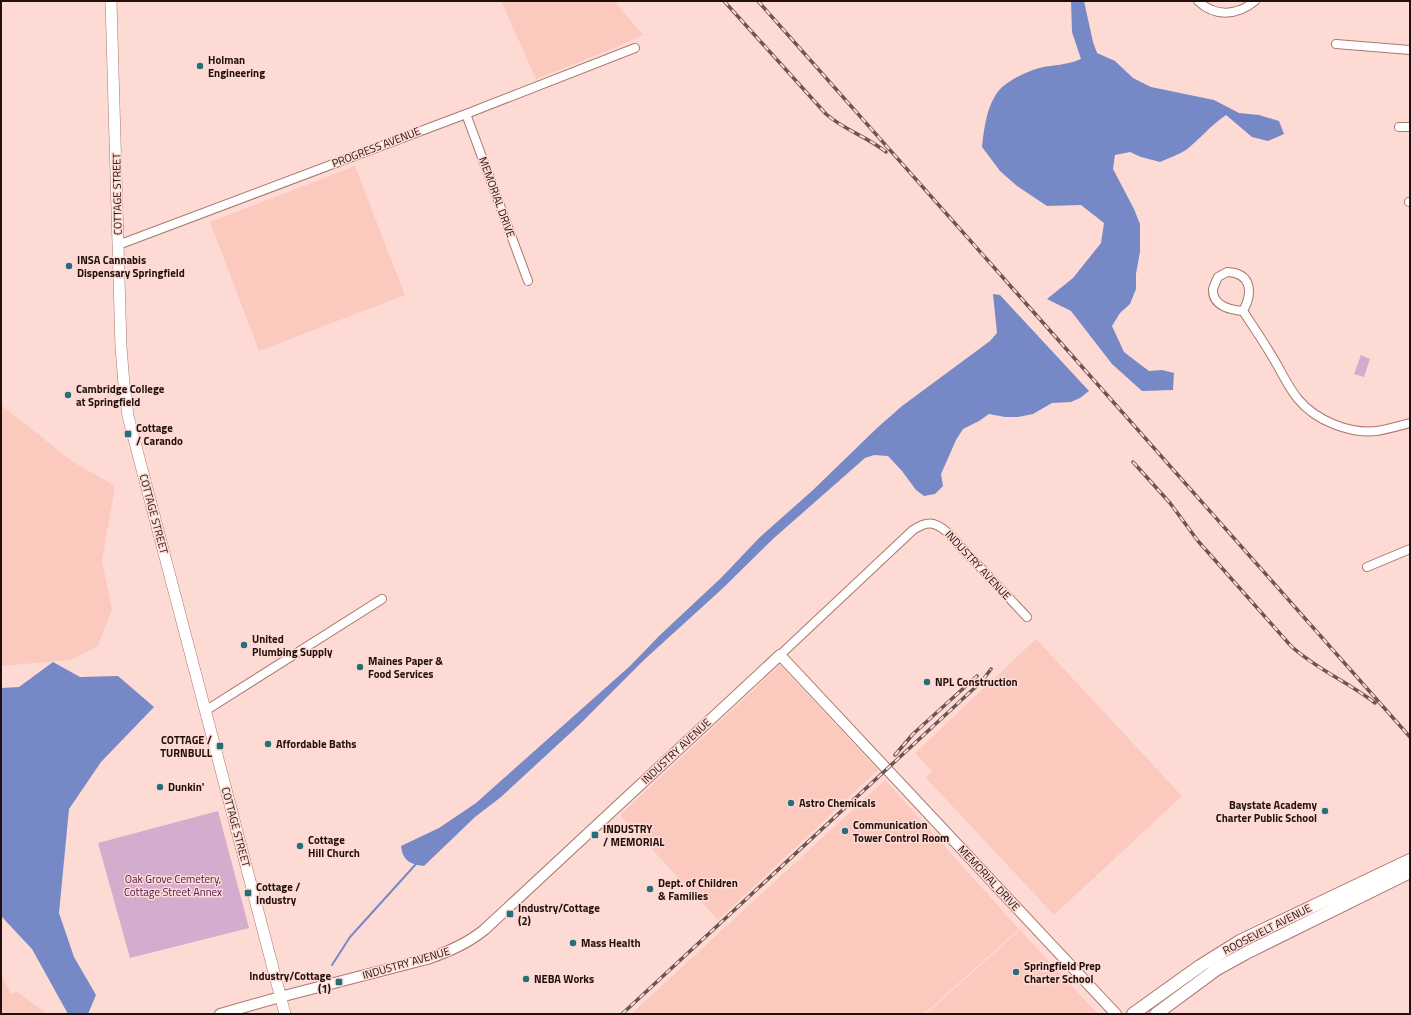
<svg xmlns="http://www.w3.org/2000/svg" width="1411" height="1015" font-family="'Titillium Web',sans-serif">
<rect width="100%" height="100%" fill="#fddbd4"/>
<path fill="#fcc9bf" d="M501 1H614L643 35 610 50 536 79Z
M355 166 405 295 259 351 210 222Z
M1 405 73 462 115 486 102 561 112 609 98 646 70 660 1 666Z
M1036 639 1182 796 1054 915 926 778 932 771 915 753Z
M780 665 878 770 718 920 620 815Z
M885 780 1019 929 924 1014H631Z
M1020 930 1098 1014H926Z
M1 973 11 994 17 992 45 1012 46 1014H1Z"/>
<path fill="#d3acce" d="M1361 355 1370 359 1364 377 1354 374Z
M218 811 249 928 130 958 98 843Z"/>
<path fill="#7689c6" d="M1071 1H1084L1093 42 1097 53 1115 61 1133 78 1151 87 1214 100 1239 113 1259 115 1279 121 1284 134 1268 141 1252 137 1226 115C1211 125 1200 139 1186 150 1178 155 1168 158 1160 162L1141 157 1130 152 1115 155 1113 169 1134 209 1140 224V252L1136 274V289L1130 304 1120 313 1112 326 1124 352 1137 362 1149 371 1162 370 1174 373 1173 390 1142 391 1112 364 1071 311 1047 299 1073 278 1101 243 1104 223 1081 205 1047 206 1017 186 1000 171 982 147C984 129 986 111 995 96 1002 83 1025 72 1039 68 1055 64 1065 66 1081 59L1072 32Z
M993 294 1000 295 1089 391 1080 398 1071 402 1052 403 1033 414 1018 417H1005L989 414 979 421 963 429 956 440 941 474 943 486 935 494 924 496 916 490 902 471 888 456 874 455 865 458 774 538 722 589 645 659 579 725 501 797 475 817 424 866C410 864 403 861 401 846L439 828 476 803 504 778 630 666 660 635 721 578 759 538 813 490 877 428 902 406 990 341 997 333Z
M53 662 80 677 118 676 154 707 101 762 69 809 59 913 74 957 96 995 88 1014H68L32 949 1 916V688L19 687Z"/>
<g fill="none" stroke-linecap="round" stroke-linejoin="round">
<path stroke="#7689c6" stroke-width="2" d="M332 965 350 937 416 864"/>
<g stroke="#aa776e" stroke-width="10">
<path id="minor" d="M1198 1C1215 17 1237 16 1255 1
M1336 44 1410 50
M466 114 528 281
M1399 127H1410
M1409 202H1410
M118 245 466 114 635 48
M1227 272C1252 273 1253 293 1243 311 1231 310 1212 306 1213 289 1214 286 1216 281 1218 277Z
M1243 311C1254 328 1266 345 1276 363 1283 375 1289 388 1298 399 1316 421 1350 434 1377 431 1388 429 1399 426 1410 423
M1367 567 1410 549
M780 655 913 530C927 521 934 521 947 532L1027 617
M205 711 382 599"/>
</g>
<g stroke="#aa776e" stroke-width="12">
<path id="tertiary" d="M220 1014 280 997 427 959C448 952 467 944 484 930L780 655 1116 1014"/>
</g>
<g stroke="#aa776e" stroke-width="12">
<path id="secondary" d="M111 1 121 347 124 384 128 416 285 1014"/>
</g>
<g stroke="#aa776e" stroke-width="14">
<path id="primary" d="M1133 1014 1200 966 1240 941 1410 860
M1156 1014 1217 969 1246 953 1410 872"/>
</g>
<use href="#minor" stroke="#fff" stroke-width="8"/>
<use href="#tertiary" stroke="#fff" stroke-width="10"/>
<use href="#secondary" stroke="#fff" stroke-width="11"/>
<use href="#primary" stroke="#fff" stroke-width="12"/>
<g stroke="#6c5450" stroke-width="3.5">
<path id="rail" d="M724 1 826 114C844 130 868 137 886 152
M758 1 1410 737
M1133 462 1170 503 1198 541 1291 646C1316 669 1348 682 1375 703
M895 755 913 734 977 676
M622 1014 982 681 991 669"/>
</g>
<use href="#rail" stroke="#fddbd4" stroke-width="2" stroke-dasharray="6" stroke-linecap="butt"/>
</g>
<g fill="#266e7a" stroke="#fddbd4" stroke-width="1.5">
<circle cx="200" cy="66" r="4"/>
<circle cx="69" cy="266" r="4"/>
<circle cx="68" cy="395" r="4"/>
<rect x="124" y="430" width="8" height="8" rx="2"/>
<circle cx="244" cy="645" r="4"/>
<circle cx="360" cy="667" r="4"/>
<circle cx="927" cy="682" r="4"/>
<circle cx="268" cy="744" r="4"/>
<rect x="216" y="742" width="8" height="8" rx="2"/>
<circle cx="160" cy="787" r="4"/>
<circle cx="791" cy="803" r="4"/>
<circle cx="1325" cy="811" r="4"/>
<circle cx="845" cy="831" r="4"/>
<rect x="591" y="831" width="8" height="8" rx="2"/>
<circle cx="300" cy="846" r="4"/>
<circle cx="650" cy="889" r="4"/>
<rect x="244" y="889" width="8" height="8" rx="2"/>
<rect x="506" y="910" width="8" height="8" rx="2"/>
<circle cx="573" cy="943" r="4"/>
<circle cx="1016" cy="972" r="4"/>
<circle cx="526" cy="979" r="4"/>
<rect x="335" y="978" width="8" height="8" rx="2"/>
</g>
<g text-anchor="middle" stroke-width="3" stroke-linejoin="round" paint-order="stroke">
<g font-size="11" font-weight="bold" fill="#220f0c" stroke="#fddbd4" text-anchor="start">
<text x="208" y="64">Holman<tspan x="208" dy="13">Engineering</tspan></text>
<text x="77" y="264">INSA Cannabis<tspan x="77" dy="13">Dispensary Springfield</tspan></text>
<text x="76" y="393">Cambridge College<tspan x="76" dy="13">at Springfield</tspan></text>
<text x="136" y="432">Cottage<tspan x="136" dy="13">/ Carando</tspan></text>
<text x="252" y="643">United<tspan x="252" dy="13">Plumbing Supply</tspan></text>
<text x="368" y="665">Maines Paper &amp;<tspan x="368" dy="13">Food Services</tspan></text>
<text x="935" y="686">NPL Construction</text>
<text x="212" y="744" text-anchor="end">COTTAGE /<tspan x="212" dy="13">TURNBULL</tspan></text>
<text x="276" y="748">Affordable Baths</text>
<text x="168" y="791">Dunkin'</text>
<text x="799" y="807">Astro Chemicals</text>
<text x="1317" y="809" text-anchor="end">Baystate Academy<tspan x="1317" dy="13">Charter Public School</tspan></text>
<text x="853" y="829">Communication<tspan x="853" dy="13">Tower Control Room</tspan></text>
<text x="603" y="833">INDUSTRY<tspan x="603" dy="13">/ MEMORIAL</tspan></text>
<text x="308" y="844">Cottage<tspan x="308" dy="13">Hill Church</tspan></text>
<text x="658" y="887">Dept. of Children<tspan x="658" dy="13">&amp; Families</tspan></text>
<text x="256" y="891">Cottage /<tspan x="256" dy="13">Industry</tspan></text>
<text x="518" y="912">Industry/Cottage<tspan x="518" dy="13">(2)</tspan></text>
<text x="581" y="947">Mass Health</text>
<text x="1024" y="970">Springfield Prep<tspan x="1024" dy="13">Charter School</tspan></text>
<text x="331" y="980" text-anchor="end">Industry/Cottage<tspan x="331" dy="13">(1)</tspan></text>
<text x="534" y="983">NEBA Works</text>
</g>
<g font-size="11" fill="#220f0c" stroke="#fddbd4">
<text transform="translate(376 147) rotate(-21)" y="4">PROGRESS AVENUE</text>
<text transform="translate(117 194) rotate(-91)" y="4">COTTAGE STREET</text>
<text transform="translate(497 197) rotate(70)" y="4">MEMORIAL DRIVE</text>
<text transform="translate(154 514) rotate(75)" y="4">COTTAGE STREET</text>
<text transform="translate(978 565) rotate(47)" y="4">INDUSTRY AVENUE</text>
<text transform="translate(676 751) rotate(-43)" y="4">INDUSTRY AVENUE</text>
<text transform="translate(236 827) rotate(75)" y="4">COTTAGE STREET</text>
<text transform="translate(989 878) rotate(47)" y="4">MEMORIAL DRIVE</text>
<text transform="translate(1267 929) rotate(-27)" y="4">ROOSEVELT AVENUE</text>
<text transform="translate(406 963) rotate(-16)" y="4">INDUSTRY AVENUE</text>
</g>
<g font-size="11" fill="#520f4f" stroke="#fddbd4">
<text x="173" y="883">Oak Grove Cemetery,<tspan x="173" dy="13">Cottage Street Annex</tspan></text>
</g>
</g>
<rect width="1411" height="1015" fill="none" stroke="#220f0c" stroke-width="4"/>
</svg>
